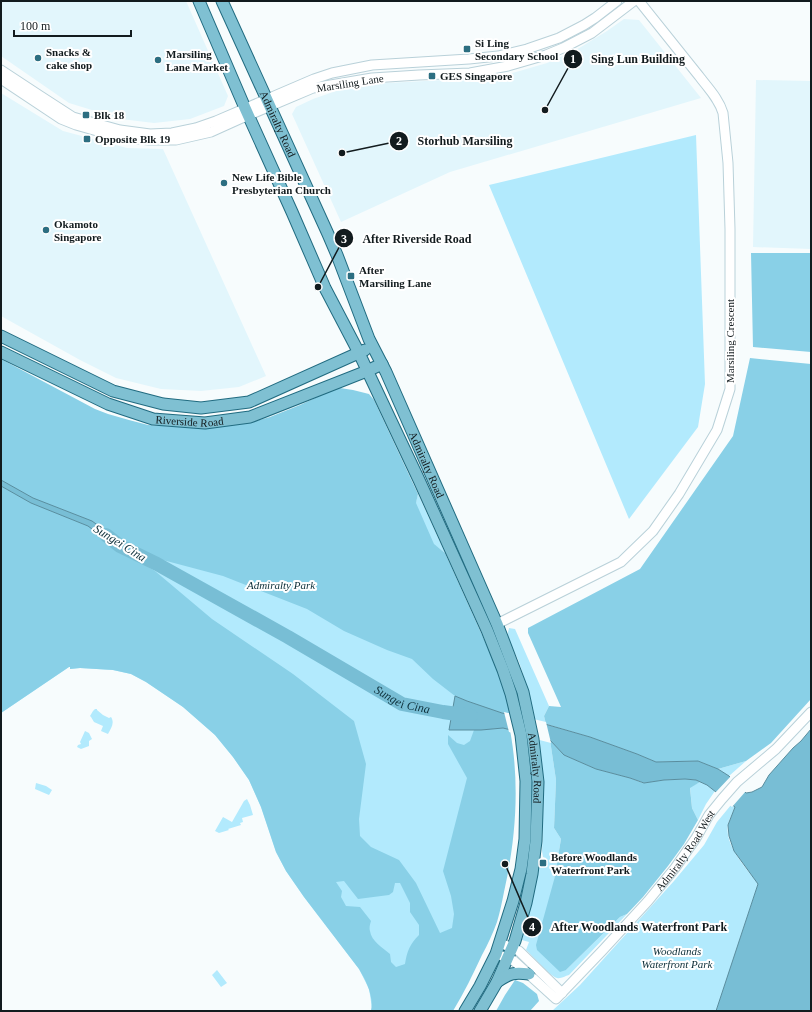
<svg xmlns="http://www.w3.org/2000/svg" width="812" height="1012" font-family="Georgia,serif">
<rect width="100%" height="100%" fill="#f7fcfd"/>
<path fill="#e2f6fc" d="M1 1H186L228 96 224 106 190 119 154 123 121 119 69 103 1 56Z
M624 19 639 20 701 98 450 172 341 222 292 114 296 107 313 99 336 91 368 84 482 78 505 75 523 70 547 63 576 50 607 31Z
M756 80 811 81V249L753 247Z
M1 93 63 131 127 148 163 149 266 376 239 387 201 391 161 389 116 378 80 360 1 316Z"/>
<path fill="#b2eafd" d="M696 135 705 384 698 427 629 519 489 185Z
M1 367 64 403 416 502 418 494 445 553 436 546 492 670 511 740 492 926 371 1011 372 1008 369 989 359 969 304 897 286 871 276 852 261 807 249 780 233 757 215 735 183 707 146 682 131 674 113 670 80 668 70 669V667H69L1 713Z
M509 628 515 629 549 706 544 716 550 740 556 780 554 828 561 839 554 880 566 970 620 917 627 914 569 975C565 976 561 979 557 978 550 976 533 956 526 950L529 942 522 940 537 878 538 868 545 867 546 858 543 857 542 851C544 801 545 751 531 703 528 690 524 677 520 665 517 655 510 646 508 636 507 633 509 630 509 628Z
M95 709H97V710L103 715 109 718 111 717C115 723 111 728 108 734L101 731 103 726 94 722 91 717 90 716 93 711Z
M85 731 89 733 92 739 89 741V746L81 749 77 747 78 745 81 744 80 742Z
M746 761 729 776 718 769Z
M700 782 707 785 715 791 706 804 698 820 692 808 690 787Z
M36 783 46 786 52 790 49 795 35 789Z
M247 799 250 805 253 815 242 818 243 822 240 823 241 825 228 829 229 830 219 833 215 831 223 817 232 822 244 801Z
M731 805 735 807C733 812 730 818 728 824 724 846 747 868 758 884L716 1011H552L580 985 674 881 704 845 717 822Z
M217 970 227 983 221 987 212 975Z"/>
<path fill="#89d0e7" fill-rule="evenodd" d="M751 253H811V352L753 347Z
M750 358 811 364V699L771 743 746 761 718 769 698 761 656 762 637 754 590 737 546 724 544 716 549 706 561 707 528 633V628L640 569 733 436Z
M1 359 95 409 108 414 129 420 148 425 180 427H209L227 426 249 423 270 417 300 405 328 392 340 388 353 390 369 394 374 400 418 494 416 503 434 544 445 553 491 655 503 686 510 713H502L467 701 455 696 433 679 412 659 387 650 344 631 307 609 223 576 159 559 122 543 92 521 33 498 1 480Z
M1 486 31 503 88 526 118 549 155 571 212 619 293 674 354 721 366 764 359 819 360 836 371 847 399 860 416 883 440 933 452 928 454 914 451 896 443 871 467 778 448 744V735L457 743 464 745 470 741 474 730 503 728 510 730C520 783 516 839 504 892 502 902 500 912 497 922 493 933 488 944 482 955 473 974 464 993 453 1011H371C374 996 366 981 359 969L304 897 286 871 276 852 261 807 249 780 233 757 215 735 183 707 146 682 131 674 113 670 80 668 70 669V667H69L1 713ZM344 881 358 899 389 895 393 892 395 883H400L410 903V912L419 925V935C410 944 407 951 405 964L396 967 391 962 390 954C383 948 371 941 370 931 369 928 370 924 371 921L360 907 346 906 341 897 342 891 336 882Z
M550 740 564 755 596 769 630 778 643 783 664 780 685 779 696 780 700 782 690 788 692 808 698 820 684 844 668 866 643 897 627 914 620 917 566 970 560 972 537 950 536 945 554 880 561 839 554 828 556 780Z
M515 980 523 983 537 994 539 1001 530 1011H496L505 995Z"/>
<path fill="#78bed5" stroke="#598d9e" d="M1 480 33 498 92 521 122 543 118 549 88 526 31 503 1 486Z
M455 696 467 701 502 713 538 722 590 737 637 754 656 762 698 761 718 769 729 776 746 793 752 792 762 787 769 775 793 748 801 741 811 729V1011H716L758 884 734 851 729 836 728 825 735 807 707 785 696 780 685 779 664 780 644 783 630 778 596 769 564 755 550 740 503 728 481 730H449Z"/>
<path fill="#f7fcfd" d="M504 712 546 722 551 743 509 732Z
M731 776 746 791 732 807 715 793Z"/>
<g fill="none" stroke-linecap="round" stroke-linejoin="round">
<path stroke="#78bed5" stroke-width="14" id="s1" d="M106 535 120 546 157 564 288 637 402 704 443 712 471 716"/>
<g stroke="#b9d1d9" stroke-width="11">
<g id="minor">
<path d="M1 70 39 95 73 117 120 130 150 134 172 133 196 128 216 121 314 79 332 73 372 65 469 59 498 56 527 49 559 38 584 25 595 18 617 1"/>
<path d="M1 79 61 119 76 125 118 137 149 140H176L211 132 242 118 313 88 372 78 419 75 470 73 508 66 546 55 563 48 592 33 634 1"/>
<path d="M497 624 621 562 653 531 679 494 717 430 730 389V229L728 163 723 113C719 99 708 88 699 76 679 51 659 26 639 1"/>
<path d="M500 943 519 951 562 993"/>
<path id="s2" d="M502 956 514 961 556 999 602 951 648 901 675 868 696 838 709 815 722 799 737 782 776 749 811 712"/>
</g>
</g>
<g stroke="#216b80" stroke-width="13">
<g id="major">
<path d="M199 1 245 108 292 212 325 288 359 353 419 480 487 630 503 670 511 694 521 735 526 781 525 839 521 869 513 901 496 954 480 986 465 1011"/>
<path id="s3" d="M222 1 328 234 337 255 369 339 386 372 497 624 523 692 533 739 538 782 536 841 532 874 526 903 515 941 497 982 480 1011"/>
<path d="M1 336 113 391 163 404 201 408 249 402 365 350"/>
<path id="s4" d="M1 352 108 404 153 419 205 423 250 417 367 371 382 364"/>
<path d="M497 982C510 973 514 972 529 974"/>
</g>
</g>
<use href="#minor" stroke="#fff" stroke-width="9"/>
<use href="#major" stroke="#7fc0d2" stroke-width="11"/>
</g>
<g fill="#2c6e81" stroke="#fff" stroke-width="1.5">
<rect x="463" y="45" width="8" height="8" rx="2"/>
<circle cx="38" cy="58" r="4"/>
<circle cx="158" cy="60" r="4"/>
<rect x="428" y="72" width="8" height="8" rx="2"/>
<rect x="82" y="111" width="8" height="8" rx="2"/>
<rect x="83" y="135" width="8" height="8" rx="2"/>
<circle cx="224" cy="183" r="4"/>
<circle cx="46" cy="230" r="4"/>
<rect x="347" y="272" width="8" height="8" rx="2"/>
<rect x="539" y="859" width="8" height="8" rx="2"/>
</g>
<g text-anchor="middle" stroke-width="4" stroke-linejoin="round" paint-order="stroke">
<g font-size="11" font-weight="bold" fill="#121b1e" stroke="#fff" text-anchor="start">
<text x="475" y="47">Si Ling<tspan x="475" dy="13">Secondary School</tspan></text>
<text x="46" y="56">Snacks &amp;<tspan x="46" dy="13">cake shop</tspan></text>
<text x="166" y="58">Marsiling<tspan x="166" dy="13">Lane Market</tspan></text>
<text x="440" y="80">GES Singapore</text>
<text x="94" y="119">Blk 18</text>
<text x="95" y="143">Opposite Blk 19</text>
<text x="232" y="181">New Life Bible<tspan x="232" dy="13">Presbyterian Church</tspan></text>
<text x="54" y="228">Okamoto<tspan x="54" dy="13">Singapore</tspan></text>
<text x="359" y="274">After<tspan x="359" dy="13">Marsiling Lane</tspan></text>
<text x="551" y="861">Before Woodlands<tspan x="551" dy="13">Waterfront Park</tspan></text>
</g>
<g font-size="11" fill="#121b1e" stroke="#fff">
<text transform="translate(350 83) rotate(-9)" y="4">Marsiling Lane</text>
<text dy="4" stroke="none"><textPath href="#s3" startOffset="135">Admiralty Road</textPath></text>
<text transform="translate(730 341) rotate(-90)" y="4">Marsiling Crescent</text>
<text dy="4" stroke="none"><textPath href="#s4" startOffset="203">Riverside Road</textPath></text>
<text dy="4" stroke="none"><textPath href="#s3" startOffset="507">Admiralty Road</textPath></text>
<text dy="4" stroke="none"><textPath href="#s3" startOffset="831">Admiralty Road</textPath></text>
<text dy="4" stroke="none"><textPath href="#s2" startOffset="267">Admiralty Road West</textPath></text>
</g>
<g font-size="11" font-style="italic" fill="#0b2e38" stroke="#fff">
<text x="281" y="589">Admiralty Park</text>
<text x="677" y="955">Woodlands<tspan x="677" dy="13">Waterfront Park</tspan></text>
</g>
<g font-size="12" font-style="italic" fill="#0d2f3a" stroke="#fff">
<text transform="translate(120 543) rotate(32)" y="4">Sungei Cina</text>
<text dy="4" stroke="none"><textPath href="#s1" startOffset="340">Sungei Cina</textPath></text>
</g>
</g>
<path fill="none" stroke="#121b1e" stroke-width="1.5" d="M545 110L573 59M342 153L399 141M318 287L344 238M505 864L532 927"/>
<g fill="#121b1e" stroke="#fff" stroke-width="1.5">
<circle cx="545" cy="110" r="4"/>
<circle cx="342" cy="153" r="4"/>
<circle cx="318" cy="287" r="4"/>
<circle cx="505" cy="864" r="4"/>
<circle cx="573" cy="59" r="10"/>
<circle cx="399" cy="141" r="10"/>
<circle cx="344" cy="238" r="10"/>
<circle cx="532" cy="927" r="10"/>
</g>
<g font-size="12" text-anchor="middle" font-weight="bold" fill="#fff">
<text x="573" y="63">1</text>
<text x="399" y="145">2</text>
<text x="344" y="243">3</text>
<text x="532" y="931">4</text>
</g>
<g font-size="12" text-anchor="middle" font-weight="bold" fill="#121b1e" stroke="#fff" stroke-width="4" stroke-linejoin="round" paint-order="stroke">
<text x="638" y="63">Sing Lun Building</text>
<text x="465" y="145">Storhub Marsiling</text>
<text x="417" y="243">After Riverside Road</text>
<text x="639" y="931">After Woodlands Waterfront Park</text>
</g>
<rect width="812" height="1012" fill="none" stroke="#121b1e" stroke-width="4"/>
<path d="M14 30v6h117v-6" fill="none" stroke="#121b1e" stroke-width="2"/>
<text x="20" y="30" font-size="12" fill="#121b1e" stroke="#ffffff" stroke-width="3" paint-order="stroke">100 m</text>
</svg>
